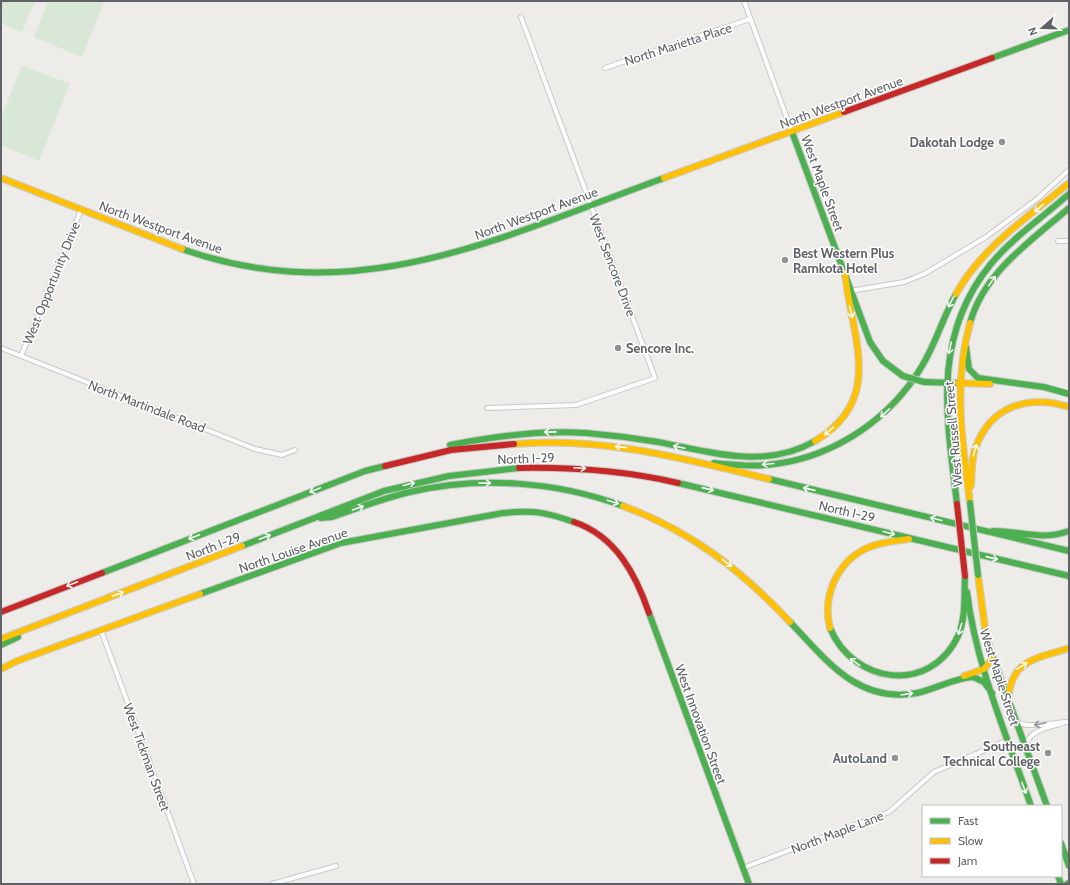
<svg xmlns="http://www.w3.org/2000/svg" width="1070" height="885" font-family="Cabin,sans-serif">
<rect width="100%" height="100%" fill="#edece9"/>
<path fill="#d9e8d6" d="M1 1H35L22 32 1 23Z
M48 1H104L82 57 34 37Z
M22 65 70 84 39 161 1 145V118Z"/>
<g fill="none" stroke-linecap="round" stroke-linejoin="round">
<g stroke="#c8c8c9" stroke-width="6">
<path id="street" d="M744 1 792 132
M605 68 750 19
M1058 241H1069
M850 291 904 282 924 274 986 237 1037 199 1069 170
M1 348 255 449 282 455 295 450
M21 356 81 210
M487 408 576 405 655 378 521 17
M101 630 194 884
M1017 722C1027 729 1055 722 1069 722
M1026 745C1029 730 1051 727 1063 723
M743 868 889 812 934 772 1008 740
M272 884 336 866"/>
</g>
<g stroke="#cacaca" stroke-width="8">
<path id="fast" d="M992 58 1069 30
M792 132 870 342 883 361 903 376
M182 249C358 311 501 237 664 178
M970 323C984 272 1031 241 1069 208
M966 347 969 369 978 378 1044 387 1069 394
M924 382 958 383
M450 445C495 436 540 430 586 433 610 435 634 438 658 442 711 452 765 470 815 441
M714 463C734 465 754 467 775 464 836 456 891 418 922 366 936 343 943 317 956 294
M769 479 1069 551
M678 483 1069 576
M957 504C947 419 931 338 990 265 1012 238 1043 217 1069 194
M321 518 332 517C358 508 384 498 410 492 480 476 555 481 623 506
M993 531C1021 531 1041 541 1069 531
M242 546 384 491 449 476 519 468
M102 573 365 471 385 466
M967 592C976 666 1007 736 1031 806
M200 594 341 543 503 513C534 510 545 512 574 522
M649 613 749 884
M790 622C826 660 858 704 917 693 936 689 954 678 973 677L984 682 992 693
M830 628C853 684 930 695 958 636 966 618 964 596 965 576
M1 645 18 637
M992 655 1047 806
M1061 843 1069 866
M1058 876 1061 884
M1067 884 1069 883"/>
</g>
<g stroke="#cacaca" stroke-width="8">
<path id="slow" d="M1 178 182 249
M664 178 844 112
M956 294C982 247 1028 217 1069 183
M958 383 990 384
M815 441C886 399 851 336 845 273
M514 444C601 436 686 459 769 479
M971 486C972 474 971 461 975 449 990 406 1028 394 1069 407
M970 503C962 440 953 386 970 323
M623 506C691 531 741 570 790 622
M830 628C822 596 837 562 867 548 880 542 895 541 909 539
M1 639 242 546
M1 669 17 661 200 594
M964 676 984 669 992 659 985 628 978 575
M1008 700C1011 659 1036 659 1069 648"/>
</g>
<g stroke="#cacaca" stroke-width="8">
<path id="jam" d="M844 112 992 58
M385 466 451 450 514 444
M519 468C573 467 626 471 678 483
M574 522C616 536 636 575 649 613
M1 612 102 573"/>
</g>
<use href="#street" stroke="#fcfcfc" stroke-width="4"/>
<use href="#fast" stroke="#4caf50" stroke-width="6"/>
<use href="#slow" stroke="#ffc107" stroke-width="6"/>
<use href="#jam" stroke="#c62828" stroke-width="6"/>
<g stroke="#cacaca" stroke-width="8" stroke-linecap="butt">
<path id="fast-bridge" d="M903 376 924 382
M970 503 978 575"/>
</g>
<g stroke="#cacaca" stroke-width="8" stroke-linecap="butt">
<path id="jam-bridge" d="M957 504 965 576"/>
</g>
<use href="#fast-bridge" stroke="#4caf50" stroke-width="6"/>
<use href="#jam-bridge" stroke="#c62828" stroke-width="6"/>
</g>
<defs><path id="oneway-shaft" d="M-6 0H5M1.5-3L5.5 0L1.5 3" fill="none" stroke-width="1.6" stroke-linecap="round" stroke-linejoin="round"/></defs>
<g stroke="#f6fbf6">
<use href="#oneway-shaft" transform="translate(1039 208) rotate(140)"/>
<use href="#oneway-shaft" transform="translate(992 281) rotate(-55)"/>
<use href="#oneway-shaft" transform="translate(951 302) rotate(117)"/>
<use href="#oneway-shaft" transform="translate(851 312) rotate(77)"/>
<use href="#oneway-shaft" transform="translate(950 348) rotate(102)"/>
<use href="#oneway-shaft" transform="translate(885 413) rotate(137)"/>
<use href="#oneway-shaft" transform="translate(829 431) rotate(139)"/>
<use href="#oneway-shaft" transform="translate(550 432) rotate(179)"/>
<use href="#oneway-shaft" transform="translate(621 447) rotate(-173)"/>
<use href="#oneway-shaft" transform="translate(679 447) rotate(-168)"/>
<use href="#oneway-shaft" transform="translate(975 450) rotate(-74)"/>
<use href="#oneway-shaft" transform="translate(768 464) rotate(175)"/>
<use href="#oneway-shaft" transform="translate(580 468) rotate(3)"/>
<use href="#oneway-shaft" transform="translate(485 483) rotate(-1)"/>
<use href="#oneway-shaft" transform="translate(409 484) rotate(-14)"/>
<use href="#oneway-shaft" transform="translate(708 489) rotate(13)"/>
<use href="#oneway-shaft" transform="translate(809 489) rotate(-167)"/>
<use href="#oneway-shaft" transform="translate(315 490) rotate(158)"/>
<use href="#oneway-shaft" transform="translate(613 502) rotate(18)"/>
<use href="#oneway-shaft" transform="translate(358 508) rotate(-19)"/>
<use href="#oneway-shaft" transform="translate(936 519) rotate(-166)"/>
<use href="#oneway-shaft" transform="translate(889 533) rotate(14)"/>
<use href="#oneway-shaft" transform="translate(194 537) rotate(159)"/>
<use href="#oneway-shaft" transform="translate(265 537) rotate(-21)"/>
<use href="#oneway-shaft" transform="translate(992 558) rotate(13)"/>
<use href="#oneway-shaft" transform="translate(727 563) rotate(37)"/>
<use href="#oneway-shaft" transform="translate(72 584) rotate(158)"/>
<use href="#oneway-shaft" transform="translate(118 594) rotate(-21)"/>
<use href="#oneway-shaft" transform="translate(960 629) rotate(107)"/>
<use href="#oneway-shaft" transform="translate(855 662) rotate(-144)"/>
<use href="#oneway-shaft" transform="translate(1022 666) rotate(-32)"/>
<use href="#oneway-shaft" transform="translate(907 694) rotate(-9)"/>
<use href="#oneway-shaft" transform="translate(1024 788) rotate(70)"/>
</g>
<use stroke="#96989a" href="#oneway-shaft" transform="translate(1040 724) rotate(168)"/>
<g fill="#919294" stroke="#fff" stroke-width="1.5">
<circle cx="1002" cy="142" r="4"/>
<circle cx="785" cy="260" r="4"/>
<circle cx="618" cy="348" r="4"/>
<circle cx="1048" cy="753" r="4"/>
<circle cx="895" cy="758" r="4"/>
</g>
<g text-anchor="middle" stroke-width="3" stroke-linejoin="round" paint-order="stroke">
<g font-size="13" fill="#5f6266" stroke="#fff">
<text transform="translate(678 44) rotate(-18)" y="5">North Marietta Place</text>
<text transform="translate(841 102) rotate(-20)" y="5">North Westport Avenue</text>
<text transform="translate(823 183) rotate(70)" y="5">West Maple Street</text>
<text transform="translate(536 213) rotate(-20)" y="5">North Westport Avenue</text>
<text transform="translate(161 227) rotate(20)" y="5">North Westport Avenue</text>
<text transform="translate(613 265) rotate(69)" y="5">West Sencore Drive</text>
<text transform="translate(51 283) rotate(-68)" y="5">West Opportunity Drive</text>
<text transform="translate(147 406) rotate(21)" y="5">North Martindale Road</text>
<text transform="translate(953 434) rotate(-95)" y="5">West Russell Street</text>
<text transform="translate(526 458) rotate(-2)" y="5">North I-29</text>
<text transform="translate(847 511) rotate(13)" y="5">North I-29</text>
<text transform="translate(213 546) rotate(-21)" y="5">North I-29</text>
<text transform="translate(293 550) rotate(-19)" y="5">North Louise Avenue</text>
<text transform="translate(1000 677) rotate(72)" y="5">West Maple Street</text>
<text transform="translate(701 724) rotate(70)" y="5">West Innovation Street</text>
<text transform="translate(147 757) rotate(70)" y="5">West Tickman Street</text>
<text transform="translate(837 832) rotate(-21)" y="5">North Maple Lane</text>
</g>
<g font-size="13" font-weight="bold" fill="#5f6266" stroke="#fff" text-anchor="end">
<text x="994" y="147">Dakotah Lodge</text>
<text x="793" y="258" text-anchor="start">Best Western Plus<tspan x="793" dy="15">Ramkota Hotel</tspan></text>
<text x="626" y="353" text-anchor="start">Sencore Inc.</text>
<text x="1040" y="751">Southeast<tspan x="1040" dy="15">Technical College</tspan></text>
<text x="887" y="763">AutoLand</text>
</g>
</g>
<rect width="1070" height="885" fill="none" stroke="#5f6266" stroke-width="4"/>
<rect x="922" y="805" width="140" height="72" fill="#ffffff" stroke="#bfc0c2"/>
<rect x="930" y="818" width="20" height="6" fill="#4caf50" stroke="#bfc0c2"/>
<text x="958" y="825" font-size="12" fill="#5f6266">Fast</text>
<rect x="930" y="838" width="20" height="6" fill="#ffc107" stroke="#bfc0c2"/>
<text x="958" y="845" font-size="12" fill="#5f6266">Slow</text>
<rect x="930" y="858" width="20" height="6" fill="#c62828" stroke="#bfc0c2"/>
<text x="958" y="865" font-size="12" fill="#5f6266">Jam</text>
<g transform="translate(1042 28) rotate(250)" stroke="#ffffff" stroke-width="3" paint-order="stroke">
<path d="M0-3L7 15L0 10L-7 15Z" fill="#5f6266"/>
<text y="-6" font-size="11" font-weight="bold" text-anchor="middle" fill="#5f6266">N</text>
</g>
</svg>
